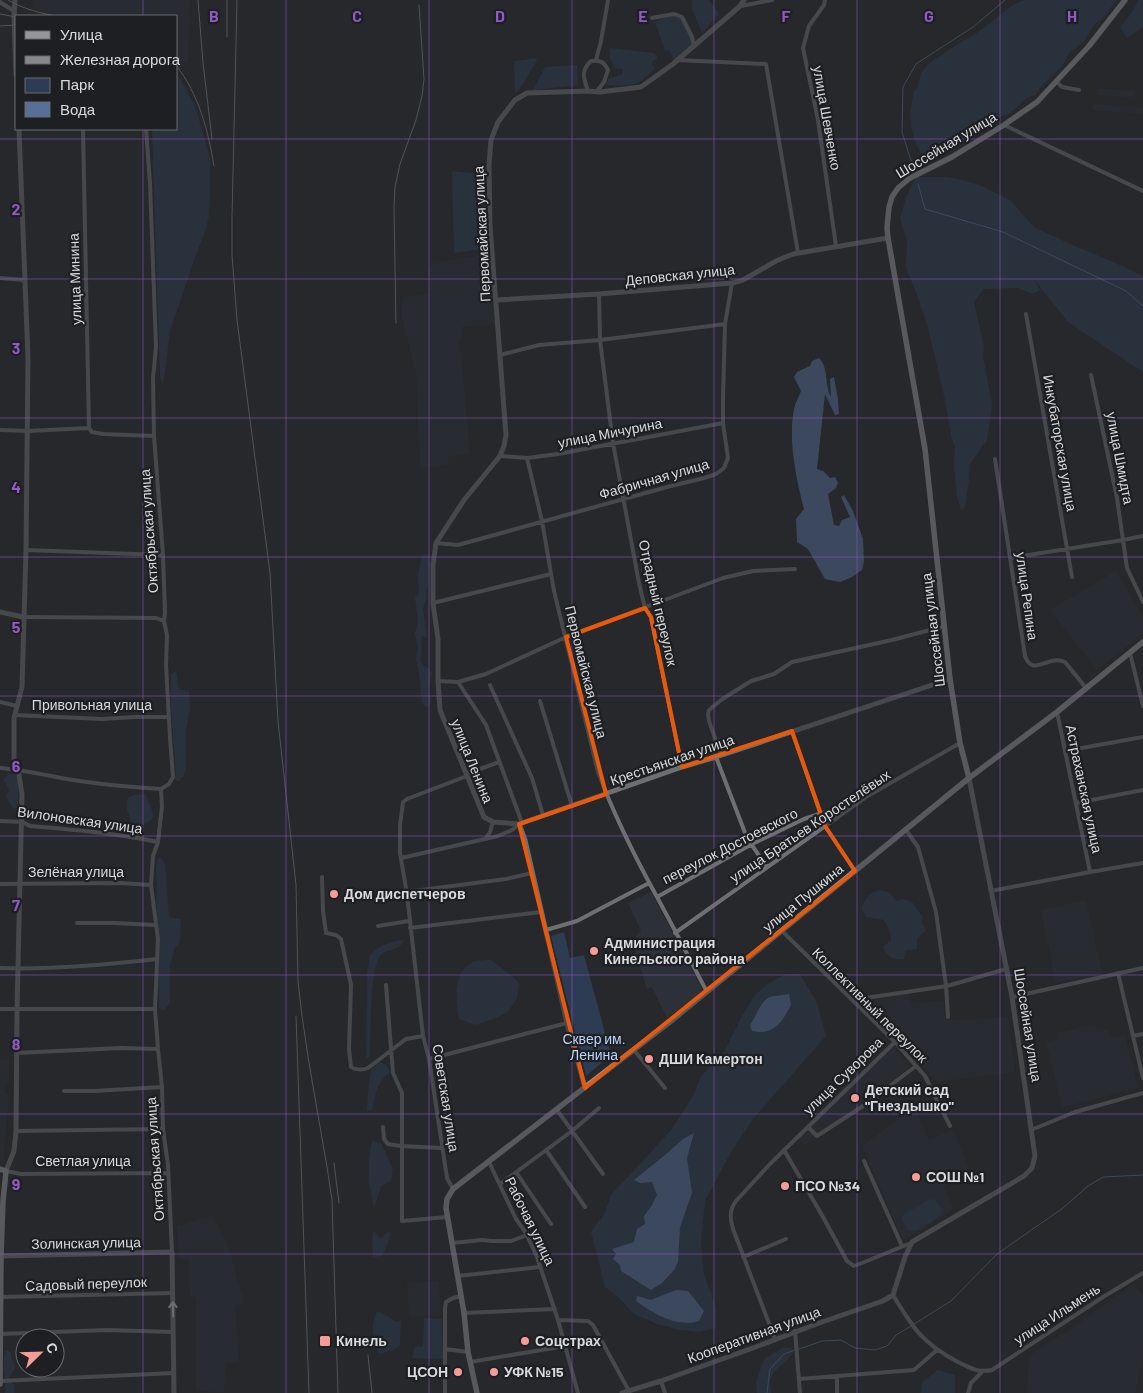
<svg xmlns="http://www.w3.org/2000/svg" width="1143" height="1393" font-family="Barlow,sans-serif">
<rect width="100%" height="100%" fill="#26282c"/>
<path fill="#2c3039" d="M34 0H190L188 62 176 61V16H28V13H36Z
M1097 88 1135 91 1134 98 1096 95Z
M1093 104 1143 108V114L1093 110Z
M482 255 490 261 494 321 491 324 461 327 463 340 459 341V353L461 354 470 454 448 457 449 465 420 468 416 373 401 314 403 297 430 293 427 270 432 264Z
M1116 571 1143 617V634L1097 670 1050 610Z
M651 892 703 991 667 1018 652 987 647 989 632 941 641 931 628 903Z
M1086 900 1102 973 1056 983 1041 910Z
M909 993 911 1003 944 1001 945 1021 1008 1017 1015 1072 937 1082 900 1040 897 1042 880 1022 873 1001Z
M1095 1024 1097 1032 1108 1029 1110 1039 1125 1035 1138 1088 1062 1107 1046 1042 1059 1039 1058 1033Z
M893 1047 911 1066 805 1146 799 1138Z
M0 1060H9V1084H6L5 1094 10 1095H9L3 1164H0Z
M914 1107 929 1140 953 1130 969 1168 944 1186 953 1207 950 1212 903 1240 862 1146Z
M213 1216 228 1246 244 1303 235 1306 239 1362 226 1363 224 1392 196 1391V1297H190L189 1259H179L177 1226Z
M439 1281 441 1315 409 1317 407 1283Z
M1133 1284 1143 1295V1357L1135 1393H1027L1029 1356 1075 1326Z"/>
<path fill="#2e3c53" d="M692 0H709L719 14 702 33 692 9Z
M1024 0H1117L1102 19 1095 24 1084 41 1069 53 1063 65 1041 87 1035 95 1027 98 1009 114 997 118 973 137 947 152 926 158 920 152 915 141 911 127 910 112 914 91 918 87 921 73 928 64 959 43 974 35 1013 5Z
M1139 0H1143V27L1127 38 1120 27 1130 15Z
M678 15 683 19 694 43 673 60 672 55 668 50 665 51 655 22 663 18Z
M610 48 654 53 658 58 652 62 654 69C637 88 630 86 606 85L608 79 623 74V69L615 68 610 58Z
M537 58 536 62 520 89 515 93 514 61Z
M577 65 578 85 533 90 545 67Z
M176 71 195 106 201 126 210 159V199L209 216 205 232 196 255 170 331 163 386 160 376 152 129H176Z
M452 171 483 174 489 248 454 253Z
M916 177H946L963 180 982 186 1010 200 1034 227 1070 244 1109 260 1143 276V372L1068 322 1033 278 1040 290 1033 294 1018 288 983 289 974 302 984 347 983 356 992 404 987 440 970 464 969 479 965 507 961 510 957 497 954 466 955 447 951 436 945 400 927 324 919 300 906 268 907 241 900 218 907 195Z
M426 554H429L430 563 428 573 429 580 426 591 427 597 423 609 427 637 422 636 421 663 432 672 429 688 431 701 430 706 426 707 422 703 419 672 416 659 418 648 415 634 418 620 415 597 417 596 419 591 418 575 422 555Z
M176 671 179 689 189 691 190 707 186 730V769L183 777 179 781H175L176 773 171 709V675Z
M14 773 16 774 18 783V807L13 809 6 796 9 790 4 780 7 775Z
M142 794 146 795 154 816 150 821 140 825 131 822C128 811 125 809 128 798L134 795Z
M158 858 162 859 165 865 169 917 181 919 180 942 175 948 170 965V1003L164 1010 159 1008 158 984 160 942 156 900 157 892 156 867Z
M880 890 890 893 896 901 903 899 912 902 923 917 922 923 926 930 917 939V949L905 950 904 959C895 961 885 956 883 946L891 941C891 932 888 927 884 920L866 917 861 908C866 898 868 893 880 890Z
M564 932 570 958 584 955 611 1055 586 1076 551 936Z
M405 940C403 942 400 947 397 948 391 951 384 950 380 956 369 972 371 1036 370 1057L366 1058 367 974 370 955C381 945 390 941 405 940Z
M491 960 512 976 519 983 517 998 508 1012 496 1018 475 1025 459 1019C456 1001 452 974 471 963 476 960 485 960 491 960Z
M786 974H800L817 1003 826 1036 752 1120 730 1154 705 1201 701 1242 703 1271 716 1308V1328L699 1332 680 1330 657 1324 634 1314 619 1298 605 1287 591 1232 605 1213 611 1195 672 1129 694 1094 701 1076 724 1052 742 1016 755 995 769 983Z
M379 1062 387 1065 390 1073C376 1083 376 1093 372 1110H367L368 1092 371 1070Z
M372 1141 382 1144 393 1170 391 1181 381 1186 374 1209C369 1184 366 1167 372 1141Z
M930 1199 935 1200 941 1208 942 1211 940 1216 915 1231 908 1230 902 1219 903 1215Z
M373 1231 376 1233 379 1238 383 1237 387 1232 391 1233 387 1245 382 1256 373 1257 372 1243Z
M377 1311 384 1314 397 1322 401 1320 400 1345 393 1350 379 1354C373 1338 370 1327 377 1311Z
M424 1318 442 1319 443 1359 412 1358 415 1347 423 1346Z
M784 1347 791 1348 793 1353C787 1362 773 1369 770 1380 769 1383 771 1389 771 1393H757L756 1382 764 1359Z
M6 1351H10L15 1368 9 1378 14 1385V1393H5C8 1379 0 1364 6 1351Z
M938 1370 955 1375V1393H921L922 1382Z"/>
<path fill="#587099" d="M819 358C829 368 824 384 831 397L830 379 834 377 838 400 839 414 835 415 825 394 817 469 823 471 830 478 835 477 838 483 836 488 828 494 834 525 839 526 842 520 850 517 841 497 844 495 853 511 863 539 864 561 862 570 852 577 840 582 825 579 808 549 797 542 796 519 804 509C796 479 788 440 794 409 795 403 799 397 801 391L794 377 797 372 810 366 812 361Z
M789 994 791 1005C782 1022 774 1036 752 1031L750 1025C756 1017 759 1004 768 998 774 995 782 996 789 994Z
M694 1133 687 1158 692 1193 680 1227 678 1262 674 1270 662 1283 651 1290 621 1271 620 1265 613 1259 616 1254 612 1249 634 1242 637 1229 645 1224 644 1216 652 1205 657 1195 652 1182 640 1183 634 1180 665 1155 683 1139Z
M676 1290 688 1291 704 1311 699 1321C677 1328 654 1314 636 1301L637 1296 651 1300Z"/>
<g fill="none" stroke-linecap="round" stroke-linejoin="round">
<path stroke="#587099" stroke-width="1" d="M911 161 902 132 903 87 916 64 973 27 1005 0
M918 184 925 209 1003 232 1126 291 1143 306
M914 1324 951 1301 997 1254 1063 1208 1088 1186 1103 1177 1143 1175
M799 1349 822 1341 841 1340 855 1348 875 1350 887 1346 896 1335 911 1326
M767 1393 770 1369 784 1354 795 1350"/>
<path stroke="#6d6f71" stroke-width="4" d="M825 0 824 5 809 26 803 48 818 120 836 246
M0 2 14 11
M741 6 772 0
M652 18 674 14 682 17 692 37 694 46
M596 60 601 41 608 0
M677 60 766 64 798 253
M1056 81 1062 87 1079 90
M588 91C584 79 580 71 591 61 601 60 604 62 608 70L604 82 597 91
M1004 125 1143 191
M83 129 89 428
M146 129 150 183 156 347 153 378 154 436 163 555 165 613 164 621 167 635 166 665 170 738 173 777 169 784 161 789 162 806 158 842 153 856 151 885 158 939 155 1009 158 1049 162 1087 163 1129 168 1165 172 1252
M0 278 25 280
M599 294 600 340 613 443 639 583 645 608 651 617 682 767
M1026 314 1072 577
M500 355 539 345 600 340 725 324
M1091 375 1117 498 1127 568 1143 602
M0 430 28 431 89 428 92 432 103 434 154 436
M500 456 527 458 558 454 723 423
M527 458 542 521 554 591 598 772C614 815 635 857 657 897 674 928 690 960 707 992
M995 459 1025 656C1033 678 1048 654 1065 662L1086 688
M436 543 458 545 667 487 704 478 716 474 724 468 728 458 723 423V398L725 324 732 283
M26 550 163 555
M1010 558 1123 540 1143 536
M433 603 551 574
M23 617 156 618 164 621
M1130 653 1143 706
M438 681 458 682 486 674 566 637 723 578 753 571 795 569
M458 682 486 725 522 823
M490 685 532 778 543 815
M540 701 572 806
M0 702 17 706
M1057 712 1090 872
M15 715 102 719 135 717H169
M792 731 825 826 855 871
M1065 751 1143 737
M721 755 709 721 708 714 709 710 721 700 751 681 774 674 792 662 892 640 945 626
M716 757 747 838 767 867
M0 768C21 770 41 774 61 778 94 784 127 787 161 789
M466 774 499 762
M1076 803 1143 790
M0 821 22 822 30 826C74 830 115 833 158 842
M906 830 918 847 936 912 946 986 948 1017
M486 838 490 832 493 822
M401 858 498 836 512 830 519 824
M322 877 323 911 326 933 336 935 341 939 351 985 349 1049 351 1067C355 1070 363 1070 368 1068L406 1039 423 1036
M0 884 120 883 151 885
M991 891 1090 872 1143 863
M406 892 506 879 532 873
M657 897 752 844 804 819 834 809 842 814
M77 923H114L155 925
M378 926 409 921
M410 928 541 912
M546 930 577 921 649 883
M782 931 895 1042 925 1076 950 1126
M675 933 866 797 960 743
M0 968C52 970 105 965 157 959
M1118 973 1143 1078
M386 985 393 1073 402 1093V1221L447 1217
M1012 997 1143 968
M852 1000 947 986 1006 969
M0 1009H155
M1133 1036 1143 1034
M634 1050 665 1088
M16 1053 121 1048 158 1049
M429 1059 567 1023
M64 1091H94L162 1087
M557 1110 603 1174
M383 1127 384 1139 388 1144 401 1146 441 1148
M808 1127 817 1136 863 1106 916 1066
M1031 1130 1075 1112 1143 1093
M16 1131 163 1129
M546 1150 585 1207
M784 1150 823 1217 847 1261 854 1266 862 1263 911 1243
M864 1161 902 1246
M489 1162 516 1219 526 1233 537 1257 558 1320 578 1393
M6 1171 21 1174 167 1173
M516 1172 551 1224
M500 1184 572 1131 599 1108
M453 1189 447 1178 429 1059 423 1036 407 894 400 853V825L403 802 407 799 467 776
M452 1243 482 1240 492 1241H511L527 1235
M743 1257 786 1239
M458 1276 540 1267
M893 1295C913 1328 922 1343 958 1362 971 1368 977 1373 992 1370L1103 1297 1143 1273
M0 1297 173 1293
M464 1313 555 1309
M558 1320 588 1321 593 1325 629 1391
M795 1331 800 1393
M0 1334 107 1330 173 1332
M775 1339 733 1229C730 1219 729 1210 736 1201L770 1164 895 1042
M445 1349 468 1352
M470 1362 565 1346
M837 1376V1393
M799 1379 914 1370 937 1350
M0 1381 174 1373
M661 1381 665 1393
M445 1393V1309L446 1302 453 1298 461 1296
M968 1393 971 1383 982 1372"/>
<path stroke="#6d6f71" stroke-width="5" d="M15 0 14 16 16 75
M744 0 739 7 673 64 641 87 600 92 588 91 527 93 515 100 498 122 491 140 489 165 490 226 506 435 504 446 500 456 464 500 436 543 433 565V603L438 639V681L440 710 484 817 493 822 519 824 682 767 716 757 950 679
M497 300 599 294 732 283 743 280 776 261 793 254 888 238
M0 612 23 617
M519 824 525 840 567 1023 585 1088
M6 1171 14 1151 16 1131 17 1009 22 794 18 769 14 762V718L22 687 26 550 28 358 19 129
M1 1256 172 1252 174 1393
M622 1393 661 1381 753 1348 822 1322 883 1301 893 1295 905 1257 912 1242 1024 1176 1032 1168 1035 1156 1012 997 969 778"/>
<path stroke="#95969a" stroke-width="5.5" d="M969 778 960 743 950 679 925 449 888 238 887 228 889 207 892 197 898 188 910 178 952 157 1004 125 1037 102 1089 46 1125 0
M0 1169 6 1171 3 1201 1 1256 0 1384
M477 1393 468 1352 464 1313 446 1208 447 1199 453 1189 671 1021 969 778 1057 712 1143 642"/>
<path stroke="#86878b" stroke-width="1" d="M8 0C23 9 40 13 56 16
M198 0 203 63 212 139
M227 0V37
M237 0 232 217V255L237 320 270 573 278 721 296 885 298 981 302 1016 309 1063 327 1167 332 1200 338 1393
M0 14 16 17
M0 26 16 25
M176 65C199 95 208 130 214 166
M396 323 394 208 395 187 400 164 416 120 422 96 424 79 419 5
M296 1016 309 1393
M334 1163 339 1203
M368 1355 372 1393"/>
</g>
<defs><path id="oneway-shaft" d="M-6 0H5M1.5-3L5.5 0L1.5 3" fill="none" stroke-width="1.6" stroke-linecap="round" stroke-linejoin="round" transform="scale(1.25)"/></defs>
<use stroke="#bebfc2" href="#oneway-shaft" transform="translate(173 1309) rotate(-91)"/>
<path d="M0 0H1143V1393H0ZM645 608 651 617 682 767 792 731 825 826 855 871 585 1088 519 824 606 794 566 637Z" fill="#26282c" fill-opacity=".55" fill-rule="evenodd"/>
<path fill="none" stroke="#e8590c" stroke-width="4" stroke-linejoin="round" d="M645 608 651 617 682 767 792 731 825 826 855 871 585 1088 519 824 606 794 566 637Z"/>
<path fill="none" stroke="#9258c6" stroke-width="1" stroke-opacity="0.55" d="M143 0V16M286 0V1393M429 0V1393M572 0V1393M714 0V1393M857 0V1393M1000 0V1393M143 129V1393M0 139H1143M0 279H1143M0 418H1143M0 557H1143M0 696H1143M0 836H1143M0 975H1143M0 1114H1143M0 1254H1143"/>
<g fill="#f59c96" stroke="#1d1f22" stroke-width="2">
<circle cx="334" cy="894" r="5"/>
<circle cx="594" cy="951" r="5"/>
<circle cx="649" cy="1059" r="5"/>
<circle cx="855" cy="1098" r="5"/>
<circle cx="916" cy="1177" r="5"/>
<circle cx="785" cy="1186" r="5"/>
<rect x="319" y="1335" width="12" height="12" rx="2.5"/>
<circle cx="525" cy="1341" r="5"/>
<circle cx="458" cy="1372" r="5"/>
<circle cx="494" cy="1372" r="5"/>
</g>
<g text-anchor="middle" stroke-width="4.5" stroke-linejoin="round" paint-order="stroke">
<g font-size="14" fill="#d9dadd" stroke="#1d1f22">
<text transform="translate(827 118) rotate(80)" y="5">улица Шевченко</text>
<text transform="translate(946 145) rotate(-31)" y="5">Шоссейная улица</text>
<text transform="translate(482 234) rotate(-93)" y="5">Первомайская улица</text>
<text transform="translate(680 275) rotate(-6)" y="5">Деповская улица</text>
<text transform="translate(75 279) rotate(-92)" y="5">улица Минина</text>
<text transform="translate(610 433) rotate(-11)" y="5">улица Мичурина</text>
<text transform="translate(1060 443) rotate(80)" y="5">Инкубаторская улица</text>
<text transform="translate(1120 458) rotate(79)" y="5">улица Шмидта</text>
<text transform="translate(654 479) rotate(-16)" y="5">Фабричная улица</text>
<text transform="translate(149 531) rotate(-94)" y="5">Октябрьская улица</text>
<text transform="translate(1027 596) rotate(82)" y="5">улица Репина</text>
<text transform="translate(658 603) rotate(77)" y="5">Отрадный переулок</text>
<text transform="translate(933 630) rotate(-97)" y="5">Шоссейная улица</text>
<text transform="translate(586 672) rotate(76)" y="5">Первомайская улица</text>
<text x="92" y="710">Привольная улица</text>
<text transform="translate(672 760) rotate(-19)" y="5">Крестьянская улица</text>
<text transform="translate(472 761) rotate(68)" y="5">улица Ленина</text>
<text transform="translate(1084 789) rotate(78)" y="5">Астраханская улица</text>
<text transform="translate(80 820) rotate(8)" y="5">Вилоновская улица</text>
<text transform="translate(810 826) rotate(-34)" y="5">улица Братьев Коростелёвых</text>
<text transform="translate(730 846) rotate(-27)" y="5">переулок Достоевского</text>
<text x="76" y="877">Зелёная улица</text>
<text transform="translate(803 898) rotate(-39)" y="5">улица Пушкина</text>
<text transform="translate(870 1005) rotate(45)" y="5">Коллективный переулок</text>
<text transform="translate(1028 1025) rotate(81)" y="5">Шоссейная улица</text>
<text transform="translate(843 1076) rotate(-44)" y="5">улица Суворова</text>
<text transform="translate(446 1098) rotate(81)" y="5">Советская улица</text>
<text transform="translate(155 1159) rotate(-94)" y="5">Октябрьская улица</text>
<text x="83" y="1166">Светлая улица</text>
<text transform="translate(530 1221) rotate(64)" y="5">Рабочая улица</text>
<text transform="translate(86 1243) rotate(-1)" y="5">Золинская улица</text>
<text transform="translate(86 1284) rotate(-2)" y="5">Садовый переулок</text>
<text transform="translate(1057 1314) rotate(-33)" y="5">улица Ильмень</text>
<text transform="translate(754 1335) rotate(-20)" y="5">Кооперативная улица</text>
</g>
<g font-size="14" font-weight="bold" fill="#d9dadd" stroke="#1d1f22" text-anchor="start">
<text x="344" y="899">Дом диспетчеров</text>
<text x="604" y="948">Администрация<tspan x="604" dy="16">Кинельского района</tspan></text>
<text x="659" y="1064">ДШИ Камертон</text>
<text x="865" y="1095">Детский сад<tspan x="865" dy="16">"Гнездышко"</tspan></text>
<text x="926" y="1182">СОШ №1</text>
<text x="795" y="1191">ПСО №34</text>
<text x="336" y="1346">Кинель</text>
<text x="535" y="1346">Соцстрах</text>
<text x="448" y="1377" text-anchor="end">ЦСОН</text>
<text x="504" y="1377">УФК №15</text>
</g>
<g font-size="14" fill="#bcd3fa" stroke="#1d1f22">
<text x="594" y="1044">Сквер им.<tspan x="594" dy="16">Ленина</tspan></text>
</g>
</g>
<g font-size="16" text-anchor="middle" font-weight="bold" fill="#9258c6" stroke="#1d1f22" stroke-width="4.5" stroke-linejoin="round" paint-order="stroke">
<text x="214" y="22">B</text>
<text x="357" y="22">C</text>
<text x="500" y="22">D</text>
<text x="643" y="22">E</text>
<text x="786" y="22">F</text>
<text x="929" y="22">G</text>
<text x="1072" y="22">H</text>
<text x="16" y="215">2</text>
<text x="16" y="354">3</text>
<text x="16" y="493">4</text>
<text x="16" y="633">5</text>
<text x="16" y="772">6</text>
<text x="16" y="911">7</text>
<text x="16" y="1050">8</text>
<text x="16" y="1190">9</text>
</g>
<rect x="15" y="15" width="162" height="115" fill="#1d1f22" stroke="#686a6d"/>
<rect x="25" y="31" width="25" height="8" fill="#95969a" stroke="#686a6d"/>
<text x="60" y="40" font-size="15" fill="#d9dadd">Улица</text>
<rect x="25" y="56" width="25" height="8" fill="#86878b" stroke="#686a6d"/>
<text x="60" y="65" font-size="15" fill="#d9dadd">Железная дорога</text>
<rect x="25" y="78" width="25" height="15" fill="#2e3c53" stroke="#686a6d"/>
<text x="60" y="90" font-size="15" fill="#d9dadd">Парк</text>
<rect x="25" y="102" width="25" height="15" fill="#587099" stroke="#686a6d"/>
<text x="60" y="115" font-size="15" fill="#d9dadd">Вода</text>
<g transform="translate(40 1353) rotate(67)"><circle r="24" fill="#1d1f22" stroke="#686a6d"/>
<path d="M0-4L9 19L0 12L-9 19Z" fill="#f59c96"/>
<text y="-8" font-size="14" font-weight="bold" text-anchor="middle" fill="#d9dadd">С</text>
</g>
</svg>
